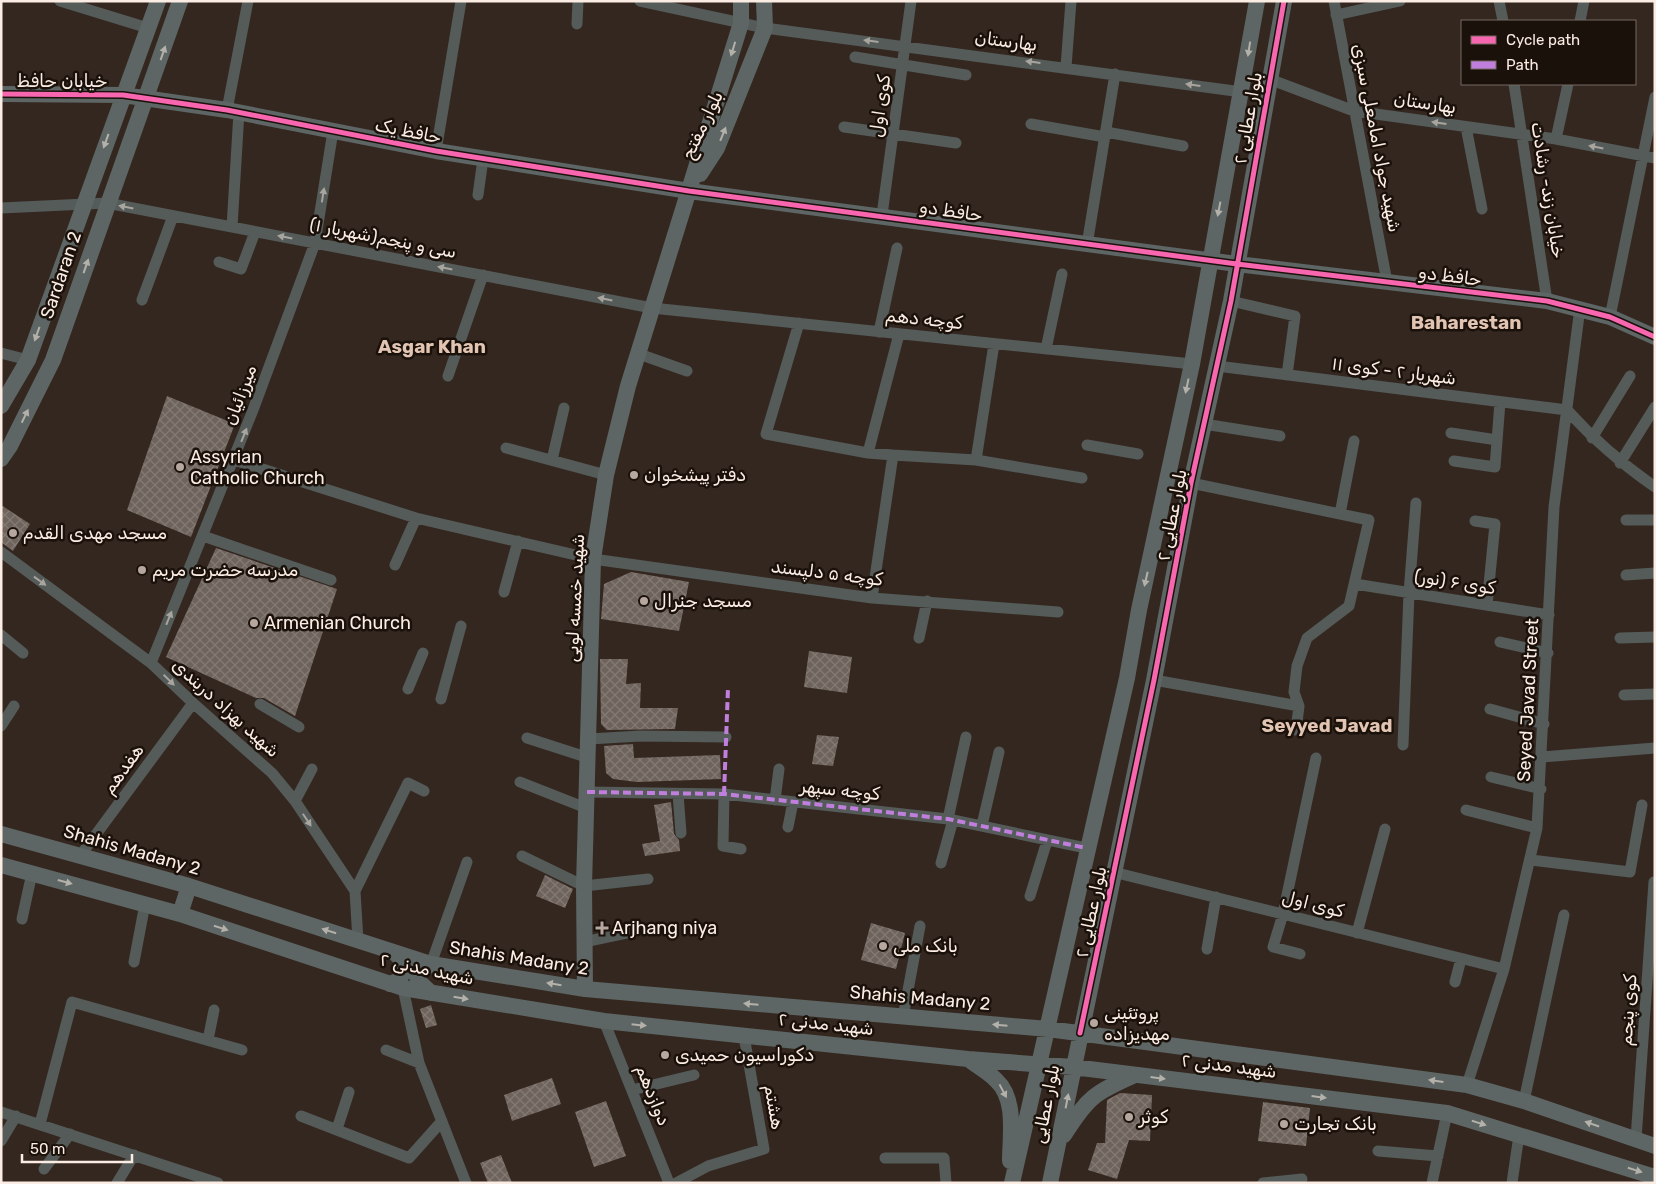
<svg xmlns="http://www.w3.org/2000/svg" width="1656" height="1184" font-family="Rubik,'Noto Naskh Arabic',sans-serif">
<defs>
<pattern id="building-cross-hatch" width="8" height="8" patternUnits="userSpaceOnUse" patternTransform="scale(1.25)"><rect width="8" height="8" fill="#6e645d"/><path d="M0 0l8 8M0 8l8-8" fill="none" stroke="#847a74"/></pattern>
</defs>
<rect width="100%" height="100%" fill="#342720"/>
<path fill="url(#building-cross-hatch)" d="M167 396 235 424 191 537 127 510Z
M1 505 30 524 13 551 1 542Z
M216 548 337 589 295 716 264 698H256L166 657Z
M631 572 689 582 679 631 601 619 604 584Z
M809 651 852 657 847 693 804 687Z
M600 659H628L626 684 641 683 640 708H678L675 729 607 730 601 724Z
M817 735 839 737 833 766 812 764Z
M633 744 634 758 720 755 721 779 637 782 613 779 606 773 604 746Z
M671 802 674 834 679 840 680 851 645 856 642 844 660 841 654 805Z
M545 875 573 889 565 908 536 896Z
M871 923 905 933 896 969 861 960Z
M431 1005 437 1025 426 1028 420 1009Z
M552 1078 561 1104 512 1121 504 1095Z
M1120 1093 1152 1095 1150 1141 1129 1140 1117 1179 1088 1170 1097 1143H1105L1107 1100Z
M606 1101 626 1156 594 1167 575 1112Z
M1263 1102 1310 1108 1306 1146 1258 1141Z
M501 1155 512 1183H488L480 1163Z"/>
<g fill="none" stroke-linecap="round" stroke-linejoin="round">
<path stroke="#545b59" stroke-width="11" d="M60 1 148 28
M640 1 765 28 1242 92
M1334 1 1387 282
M1499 1 1503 21
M1336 15 1400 1
M1580 21 1584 1
M577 24 578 1
M855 57 966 75
M1066 67 1071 1
M1269 79 1354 111 1556 139 1655 158
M1514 84 1547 301
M227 110 248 1
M1031 124 1105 137
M844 127 956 143
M1466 127 1482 209
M1106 132 1183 146
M1556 139 1568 84
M436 151 461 1
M478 195 483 159
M1 208 107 203 652 308 1192 364
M882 215 911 1
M232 227 239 112
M1087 245 1115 74
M219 262 241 269 255 232
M142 300 173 216
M1231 301 1295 316 1287 375
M1610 317 1655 97
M799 323 766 434 868 453 893 455
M879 332 897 248
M1046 349 1062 274
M1 353 28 360
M639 354 687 371
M1217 366 1567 410C1594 440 1622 464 1655 487
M448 376 483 275
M1204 424 1280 436
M1451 433 1497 440
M1592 438 1630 376
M1087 445 1138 454
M506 448 606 475
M868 453 899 334
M234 460 416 518 593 559 872 598 1058 612
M552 460 564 408
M976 460 994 344
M1454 461 1495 467 1500 402
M1620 463 1655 407
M1191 483 1369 520 1349 606 1307 638 1297 666 1294 692 1299 706 1296 730
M1340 514 1354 441
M1626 520H1655
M1475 521 1495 524 1487 605
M203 536 331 580
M1 552 151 663 193 703 272 773 295 801 355 891 358 941
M395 565 416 518
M1626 575 1655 573
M1355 584 1549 615
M504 592 518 541
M872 598 893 455 976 460 1082 478
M1 635 23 653
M919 638 927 601
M1620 638 1655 637
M1500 642 1548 653
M151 663 253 410 315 243 333 131
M1154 680 1299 706
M408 689 423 653
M1624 695 1655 694
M441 699 461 626
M260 704 299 727
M1490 709 1544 724
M1 726 14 706
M527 738 589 758
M589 739 640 736 726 737
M1403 745 1409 593 1416 503
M1542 757 1655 748
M1491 777 1541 789
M520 782 586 808
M587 792 724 794 948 819 1086 848
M678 794 681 833
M724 794 723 846 741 849
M775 800 779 769
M295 801 312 769
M1466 810 1537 828
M948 819 966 737
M982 825 999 752
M788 827 793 802
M80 856 193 703
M522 856 584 886 648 879
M1531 860 1630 872 1642 805
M941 863 953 820
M1113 872 1504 969
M355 891 408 783 424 791
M1030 896 1047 841
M22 919 32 873
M1357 933 1385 829
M584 942 636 931
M1207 949 1216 897
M1300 954 1273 947 1283 914 1316 758
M134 962 145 904
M431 964 467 862
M1455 982 1461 959
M403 988 419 1063 466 1183
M903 1017 920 926
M604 1021 669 1183
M208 1040 214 1010
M386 1050 419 1063
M1467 1085 1504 969 1537 828 1554 507 1580 308
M632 1090 694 1075
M1524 1101 1564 915
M1 1112 218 1183
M301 1116 409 1158 442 1121
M40 1124 72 1002 242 1050
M337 1129 349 1092
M1636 1139 1654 882
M1 1141 16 1116
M1378 1151 1438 1156
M885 1158H944L946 1183
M44 1169 70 1134
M117 1183 134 1155
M676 1183 708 1166 764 1149 744 1036
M1263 1183 1302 1179
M1432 1183 1447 1113
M1512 1183 1519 1135"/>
<path stroke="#5d6664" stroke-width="16" d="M1 94 123 95 227 110 436 151 689 191 1237 264 1547 301 1610 317 1655 337
M700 174 717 148 765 28 764 1
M1 406 28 360 158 1
M1 459 10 446 53 360 180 1
M1 834 189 886 431 964 585 989 1048 1029 1467 1085 1524 1101 1655 1146
M1 865 180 914 403 988 604 1021 968 1059 1073 1067 1447 1113 1655 1177
M180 914 189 886
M390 984 399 980 404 971 402 960 395 953
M585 989 584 886 593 559 606 475 628 386 741 23V1
M431 993 418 981 416 972 423 966 436 965
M968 1059C977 1066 988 1072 996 1080 1017 1099 1010 1136 1010 1161
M1064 1135C1088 1097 1094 1093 1135 1075
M1012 1183 1127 678 1139 610 1192 364 1257 1
M1050 1183 1154 680 1191 483 1231 301 1284 1"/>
<path stroke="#c07fdc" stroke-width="4" stroke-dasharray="8 4" stroke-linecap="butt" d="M587 792 724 794 948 819 1086 848
M724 794 728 688"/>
<g stroke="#1b110b" stroke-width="8">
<path id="cycleway" d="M1 94 123 95 227 110 436 151 689 191 1237 264 1547 301 1610 317 1655 337
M1080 1033 1154 680 1191 483 1231 301 1284 1"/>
</g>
<use href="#cycleway" stroke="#f766af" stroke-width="5"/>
</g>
<defs><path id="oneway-solid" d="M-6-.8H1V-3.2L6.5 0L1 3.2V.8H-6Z" transform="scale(1.25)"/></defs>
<g fill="#a8a49e">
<use href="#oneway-solid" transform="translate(871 41) rotate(-173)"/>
<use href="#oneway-solid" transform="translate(1033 62) rotate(-173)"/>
<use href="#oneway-solid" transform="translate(1193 85) rotate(-172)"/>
<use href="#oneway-solid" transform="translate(1439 123) rotate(-172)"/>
<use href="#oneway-solid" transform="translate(1596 147) rotate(-169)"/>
<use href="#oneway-solid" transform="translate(323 195) rotate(-81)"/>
<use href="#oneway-solid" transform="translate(126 207) rotate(-169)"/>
<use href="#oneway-solid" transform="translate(285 237) rotate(-169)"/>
<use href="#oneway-solid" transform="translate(445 268) rotate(-169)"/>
<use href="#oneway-solid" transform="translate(605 299) rotate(-169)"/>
<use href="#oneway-solid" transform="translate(244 435) rotate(-68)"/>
<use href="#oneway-solid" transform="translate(40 581) rotate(36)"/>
<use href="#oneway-solid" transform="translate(169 618) rotate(-68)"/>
<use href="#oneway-solid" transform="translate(169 680) rotate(44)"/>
<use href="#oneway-solid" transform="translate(307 820) rotate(56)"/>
</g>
<g fill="#b4b0aa">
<use href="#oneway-solid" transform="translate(733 49) rotate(107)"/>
<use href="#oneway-solid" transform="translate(1249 49) rotate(99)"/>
<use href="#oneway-solid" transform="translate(163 53) rotate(-71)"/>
<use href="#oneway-solid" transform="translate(723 134) rotate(-68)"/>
<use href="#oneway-solid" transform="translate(106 141) rotate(110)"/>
<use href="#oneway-solid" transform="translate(1219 209) rotate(101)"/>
<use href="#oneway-solid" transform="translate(86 266) rotate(-71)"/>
<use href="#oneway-solid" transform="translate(37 334) rotate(110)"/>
<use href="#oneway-solid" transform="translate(1187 386) rotate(102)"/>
<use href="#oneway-solid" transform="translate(25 416) rotate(-64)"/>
<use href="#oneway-solid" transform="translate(1146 579) rotate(103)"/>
<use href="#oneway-solid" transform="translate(65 882) rotate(15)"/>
<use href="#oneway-solid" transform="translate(221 928) rotate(18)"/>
<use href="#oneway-solid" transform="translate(329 931) rotate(-162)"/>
<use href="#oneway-solid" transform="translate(554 984) rotate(-171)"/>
<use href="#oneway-solid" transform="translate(461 998) rotate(9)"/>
<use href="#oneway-solid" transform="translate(751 1004) rotate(-175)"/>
<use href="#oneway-solid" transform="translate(639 1025) rotate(6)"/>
<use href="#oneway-solid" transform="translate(1000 1025) rotate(-175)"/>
<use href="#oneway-solid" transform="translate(1158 1078) rotate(7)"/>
<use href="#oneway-solid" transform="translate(1436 1081) rotate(-172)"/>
<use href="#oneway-solid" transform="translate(1003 1091) rotate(62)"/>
<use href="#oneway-solid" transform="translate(1319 1097) rotate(7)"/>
<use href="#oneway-solid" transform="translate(1067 1101) rotate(-79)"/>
<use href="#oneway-solid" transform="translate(1479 1123) rotate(17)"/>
<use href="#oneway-solid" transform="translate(1592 1124) rotate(-161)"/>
<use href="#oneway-solid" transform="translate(1635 1170) rotate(17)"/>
</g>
<g fill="#b6a89f" stroke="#1b110b" stroke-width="2">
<circle cx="180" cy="467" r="5"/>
<circle cx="634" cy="475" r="5"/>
<circle cx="13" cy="533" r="5"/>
<circle cx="142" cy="570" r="5"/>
<circle cx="644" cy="601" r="5"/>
<circle cx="254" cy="623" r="5"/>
<path d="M599.5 920.5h5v5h5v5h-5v5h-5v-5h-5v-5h5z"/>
<circle cx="883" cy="946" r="5"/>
<circle cx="1094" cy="1023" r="5"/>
<circle cx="665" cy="1055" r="5"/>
<circle cx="1129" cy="1117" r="5"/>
<circle cx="1284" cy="1124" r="5"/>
</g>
<g text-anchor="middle" stroke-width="5" stroke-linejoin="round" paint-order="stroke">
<g font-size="18" fill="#fcede4" stroke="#1b110b">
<text transform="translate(1006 41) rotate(7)" y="6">بهارستان</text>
<text x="62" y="87">خیابان حافظ</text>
<text transform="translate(1425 103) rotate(8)" y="6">بهارستان</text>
<text transform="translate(880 106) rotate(-82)" y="6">کوی اول</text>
<text transform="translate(1248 118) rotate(-80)" y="6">بلوار عطایی ۲</text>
<text transform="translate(702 125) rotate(-64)" y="6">بلوار مفتح</text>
<text transform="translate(408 131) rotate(11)" y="6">حافظ یک</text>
<text transform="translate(1377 138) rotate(79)" y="6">شهید جواد امامعلی سبزی</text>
<text transform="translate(1548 190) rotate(81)" y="6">خیابان زند- رشادت</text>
<text transform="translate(951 211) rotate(8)" y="6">حافظ دو</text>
<text transform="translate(383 238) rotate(11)" y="6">سی و پنجم(شهریار ۱)</text>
<text transform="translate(61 275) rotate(-71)" y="6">Sardaran 2</text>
<text transform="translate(1450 276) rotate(7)" y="6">حافظ دو</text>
<text transform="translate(924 319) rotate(6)" y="6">کوچه دهم</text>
<text transform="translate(1394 371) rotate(7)" y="6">شهریار ۲ - کوی ۱۱</text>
<text transform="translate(240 395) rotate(-69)" y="6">میرزائیان</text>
<text transform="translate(1172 515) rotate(-79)" y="6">بلوار عطایی ۲</text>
<text transform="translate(827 573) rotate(7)" y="6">کوچه ۵ دلپسند</text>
<text transform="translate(1455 582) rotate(9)" y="6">کوی ۶ (نور)</text>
<text transform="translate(575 598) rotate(-87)" y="6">شهید خمسه لویی</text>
<text transform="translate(1528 700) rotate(-87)" y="6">Seyed Javad Street</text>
<text transform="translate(226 708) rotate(42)" y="6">شهید بهزاد دربندی</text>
<text transform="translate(123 769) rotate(-54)" y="6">هفدهم</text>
<text transform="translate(840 790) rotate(6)" y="6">کوچه سپهر</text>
<text transform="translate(132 850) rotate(16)" y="6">Shahis Madany 2</text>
<text transform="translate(1313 904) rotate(14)" y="6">کوی اول</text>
<text transform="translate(1091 912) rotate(-78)" y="6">بلوار عطایی ۲</text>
<text transform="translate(519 958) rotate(9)" y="6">Shahis Madany 2</text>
<text transform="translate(427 969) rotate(12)" y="6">شهید مدنی ۲</text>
<text transform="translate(920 998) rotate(5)" y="6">Shahis Madany 2</text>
<text transform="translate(1628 1010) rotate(-86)" y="6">کوی پنجم</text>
<text transform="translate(826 1024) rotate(6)" y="6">شهید مدنی ۲</text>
<text transform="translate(1229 1066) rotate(7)" y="6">شهید مدنی ۲</text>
<text transform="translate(653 1095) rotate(68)" y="6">دوازدهم</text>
<text transform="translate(1046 1104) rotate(-79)" y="6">بلوار عطایی</text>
<text transform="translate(774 1107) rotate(80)" y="6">هشتم</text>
</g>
<g font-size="18" fill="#fcede4" stroke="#1b110b" text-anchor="start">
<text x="190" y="463">Assyrian<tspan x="190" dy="21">Catholic Church</tspan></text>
<text x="644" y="481">دفتر پیشخوان</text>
<text x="23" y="539">مسجد مهدی القدم</text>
<text x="152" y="576">مدرسه حضرت مریم</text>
<text x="654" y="607">مسجد جنرال</text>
<text x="264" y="629">Armenian Church</text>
<text x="612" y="934">Arjhang niya</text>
<text x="893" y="952">بانک ملی</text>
<text x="1104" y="1019">پروتئينی<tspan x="1104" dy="21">مهديزاده</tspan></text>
<text x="675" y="1061">دکوراسیون حمیدی</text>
<text x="1139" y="1123">کوثر</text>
<text x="1294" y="1130">بانک تجارت</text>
</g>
<g font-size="19" font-weight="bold" fill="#e2c4b3" stroke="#1b110b">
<text x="1466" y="329">Baharestan</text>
<text x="432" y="353">Asgar Khan</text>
<text x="1327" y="732">Seyyed Javad</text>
</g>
</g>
<rect width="1656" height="1184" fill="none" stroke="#fcede4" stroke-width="5"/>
<rect x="1461" y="20" width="175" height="65" fill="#1b110b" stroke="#756962"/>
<rect x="1471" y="36" width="25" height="8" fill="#f766af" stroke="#756962"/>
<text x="1506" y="45" font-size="15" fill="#fcede4">Cycle path</text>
<rect x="1471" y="61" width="25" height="8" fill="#c07fdc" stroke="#756962"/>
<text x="1506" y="70" font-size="15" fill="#fcede4">Path</text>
<path d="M22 1154v8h110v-8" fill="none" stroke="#fcede4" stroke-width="2.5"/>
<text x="30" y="1154" font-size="15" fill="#fcede4" stroke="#1b110b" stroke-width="4" paint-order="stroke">50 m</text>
</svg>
